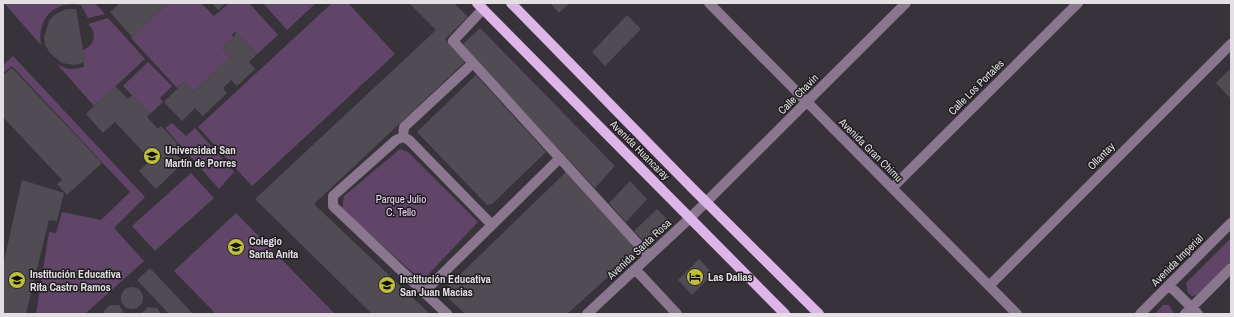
<svg xmlns="http://www.w3.org/2000/svg" width="1234" height="317" font-family="'Archivo Narrow',sans-serif">
<rect width="100%" height="100%" fill="#38333a"/>
<path fill="#614568" d="M4 3H95L105 14 88 18 81 5C53 0 37 20 41 45Z
M168 3H201L214 16 229 3H249L278 35 257 54 235 31 232 35 234 37 222 48 230 57 193 92 184 82 177 88 131 38Z
M263 3H316L287 30Z
M332 3H348L395 54 252 186 198 127Z
M108 18 145 59 94 106 57 64C67 70 73 70 84 67L83 50C95 46 98 32 88 24Z
M13 56 145 197 114 228 144 261 85 314H36L49 232 56 233 62 212 101 220 130 192 12 66 3 73V65Z
M148 62 172 86 160 98 163 102 150 114 123 86Z
M172 123 186 136 195 128 234 172 219 189 165 128Z
M400 149 408 152 478 222 422 281 342 209 344 196Z
M191 173 214 198 155 251 132 226Z
M236 213 335 314H216L174 271Z
M1231 238V261L1197 295 1192 296 1188 293 1186 283Z
M1163 305H1169L1174 314H1155Z"/>
<path fill="#514c53" d="M120 3H168L132 37 110 12Z
M212 3H226L218 10Z
M409 3H454L468 17 445 39 466 61 314 204 430 314H372L255 199 436 30Z
M550 3H570L559 13Z
M66 9H76L85 62 80 64 74 65 62 63 50 53 45 45 44 37 49 21 54 15Z
M627 15 641 29 605 66 592 52Z
M480 28 615 166 595 188 462 45Z
M236 32 257 54 249 62 255 69 237 86 231 80 223 88 227 93 203 116 195 108 182 121 164 102 184 82 193 92 230 57 222 48 234 37Z
M12 68 102 163 67 195 57 184 62 180 3 117V75Z
M1229 70 1231 72V99L1216 83Z
M476 75 546 152 492 204 487 205 417 132Z
M115 86 128 99 132 95 150 114 147 117 158 129 161 126 178 144 172 150 184 162 156 189 139 171 151 160 115 122 103 133 86 114Z
M567 171 639 249 567 314H465L442 292Z
M22 180 64 193 57 221 49 220 26 314H3V266Z
M630 181 647 199 626 222 609 203Z
M657 209 668 220 645 242 634 231Z
M699 259 713 274 692 295 678 280Z
M150 268 193 314H169L137 280Z
M121 298a11 11 0 1 1 22 0a11 11 0 1 1-22 0Z
M110 305H119L124 314H104V311Z
M148 307 157 308 161 314H141Z"/>
<g fill="none" stroke-linecap="round" stroke-linejoin="round">
<path stroke="#8a768f" stroke-width="10" d="M709 3 1017 314
M483 9 453 41 649 256
M403 137 396 140 333 196V206L447 314
M403 137 409 140 492 225
M403 137 404 127 473 63
M892 188 1078 3
M635 269 677 314
M1169 285 1198 314
M989 286 1231 44
M424 292 560 158
M587 314 690 218 906 3
M1140 314 1231 223
M1185 314 1231 268"/>
<path stroke="#deb5e9" stroke-width="10" d="M477 3 785 314
M511 3 692 188 819 314"/>
</g>
<defs>
<g id="university-disc" transform="scale(0.9)"><circle r="9.5" fill="#bfbe41" stroke="#1e1c1f"/><path d="M0-5L7-2L0 1L-7-2ZM-4 1L0 2.5L4 1V4Q0 6-4 4Z" fill="#111"/></g>
<g id="school-disc" transform="scale(0.9)"><circle r="9.5" fill="#bfbe41" stroke="#1e1c1f"/><path d="M0-5L7-2L0 1L-7-2ZM-4 1L0 2.5L4 1V4Q0 6-4 4Z" fill="#111"/></g>
<g id="hotel-disc" transform="scale(0.9)"><circle r="9.5" fill="#bfbe41" stroke="#1e1c1f"/><path d="M-6-4.5h1.5V1H6V5H4.5V3h-9V5H-6ZM-4 0a1.8 1.8 0 1 1 3.6 0ZM.5 0V-2.5h3Q6-2.5 6 0Z" fill="#111"/></g>
</defs>
<g fill-rule="evenodd">
<use href="#university-disc" x="152" y="156"/>
<use href="#school-disc" x="236" y="247"/>
<use href="#hotel-disc" x="695" y="277"/>
<use href="#school-disc" x="17" y="280"/>
<use href="#school-disc" x="387" y="285"/>
</g>
<g text-anchor="middle" stroke-width="3" stroke-linejoin="round" paint-order="stroke">
<g font-size="11" fill="#e3dfe3" stroke="#1e1c1f">
<text transform="translate(976 87) rotate(-45)" y="4">Calle Los Portales</text>
<text transform="translate(798 94) rotate(-45)" y="4">Calle Chavín</text>
<text transform="translate(640 150) rotate(45)" y="4">Avenida Huancaray</text>
<text transform="translate(871 150) rotate(45)" y="4">Avenida Gran Chimu</text>
<text transform="translate(1101 156) rotate(-45)" y="4">Ollantay</text>
<text transform="translate(639 249) rotate(-43)" y="4">Avenida Santa Rosa</text>
<text transform="translate(1177 260) rotate(-45)" y="4">Avenida Imperial</text>
</g>
<g font-size="11" font-weight="bold" fill="#e3dfe3" stroke="#1e1c1f" text-anchor="start">
<text x="165" y="154">Universidad San<tspan x="165" dy="13">Martín de Porres</tspan></text>
<text x="249" y="245">Colegio<tspan x="249" dy="13">Santa Anita</tspan></text>
<text x="30" y="278">Institución Educativa<tspan x="30" dy="13">Rita Castro Ramos</tspan></text>
<text x="708" y="281">Las Dalias</text>
<text x="400" y="283">Institución Educativa<tspan x="400" dy="13">San Juan Macias</tspan></text>
</g>
<g font-size="11" fill="#f0d6f7" stroke="#1e1c1f">
<text x="401" y="203">Parque Julio<tspan x="401" dy="13">C. Tello</tspan></text>
</g>
</g>
<rect width="1234" height="317" fill="none" stroke="#e3dfe3" stroke-width="8"/>
</svg>
